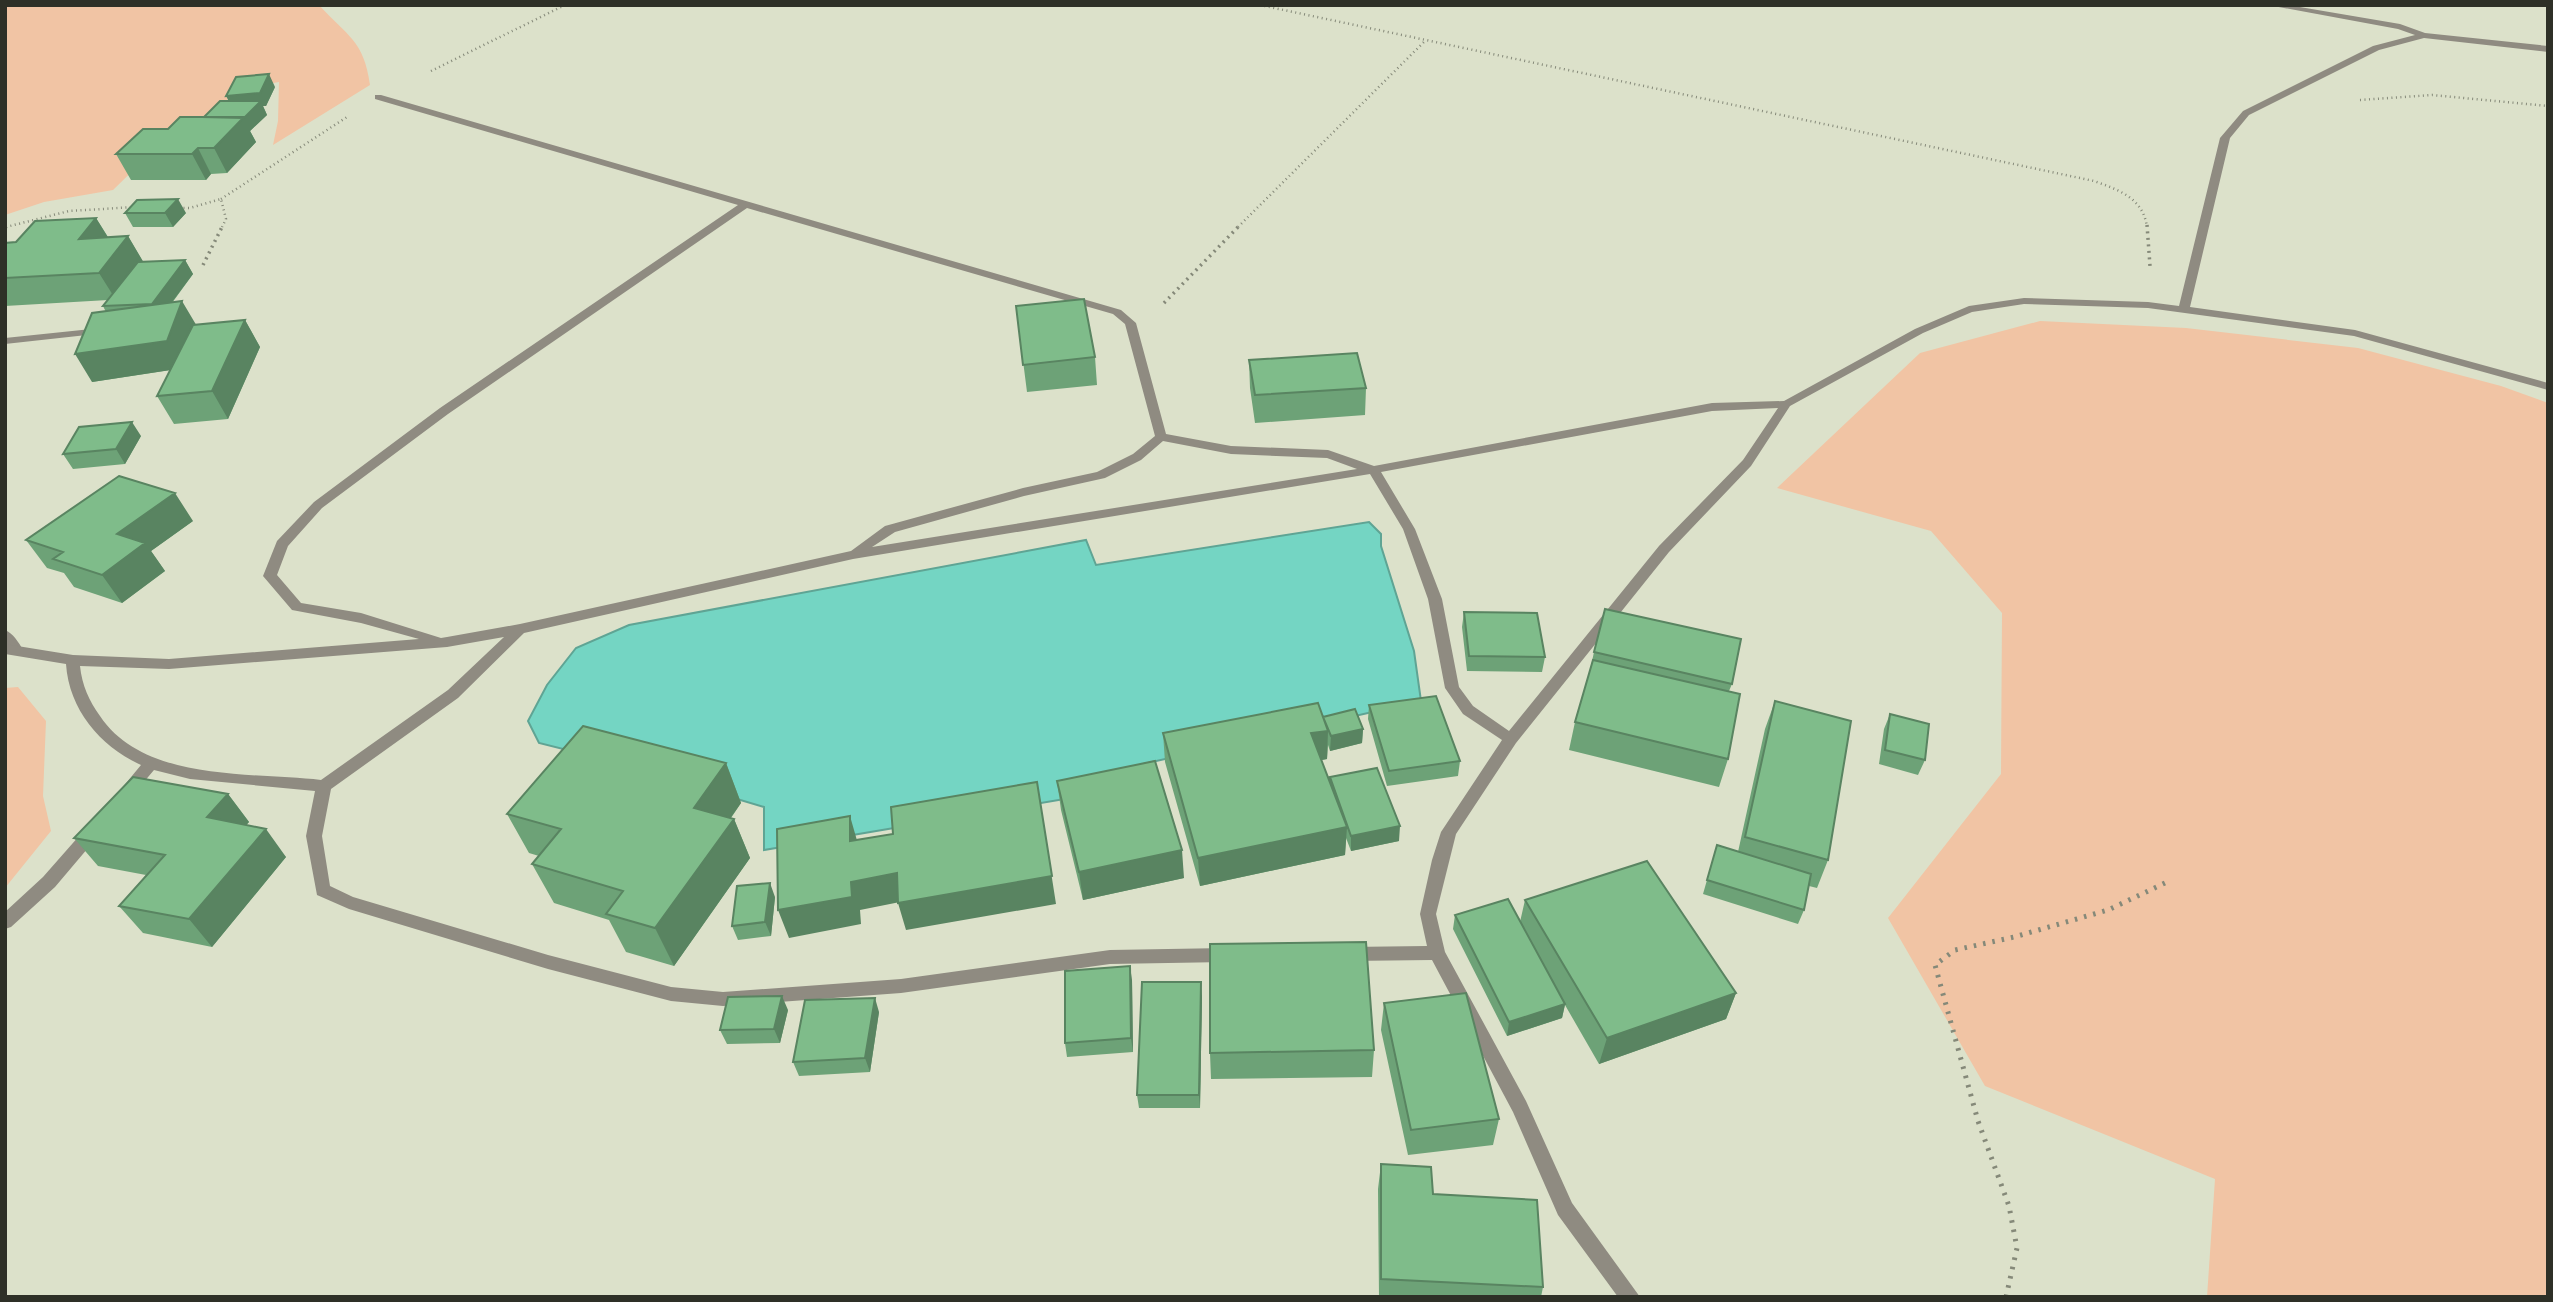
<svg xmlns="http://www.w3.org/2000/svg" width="2553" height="1302" font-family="Montserrat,sans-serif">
<rect width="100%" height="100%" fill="#dce1ca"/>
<path fill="#f1c4a4" d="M5 5H319C347 36 364 40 370 85L273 145 278 121 279 82 229 91 226 107 154 150 113 190 44 202 5 215Z
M2040 321 2186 328 2358 348 2501 386 2548 403V1297H2207L2215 1179 1985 1086 1888 918 2001 774 2002 613 1931 531 1777 488 1920 353Z
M18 687 46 721 43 796 51 831 5 888V688Z"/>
<path fill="#74d5c3" stroke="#5fa494" stroke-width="2" d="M1369 522 1381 534V546L1414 651 1421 701 1143 764 1147 785 764 850V807L603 759 539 743 528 721 547 685 576 648 629 625 1086 540 1096 565Z"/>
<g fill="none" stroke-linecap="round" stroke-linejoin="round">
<path stroke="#858979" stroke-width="2.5" stroke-dasharray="1 3.5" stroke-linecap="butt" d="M1260 5 2094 181C2119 190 2143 198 2147 227
M431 71 565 5
M2360 100 2432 95 2548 106
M221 199 347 117
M179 208H190L221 199 226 219 222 227
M6 227 69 211 135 207
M1238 227 1426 40"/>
<path stroke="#858979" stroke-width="3.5" stroke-dasharray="2 4.5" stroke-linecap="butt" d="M2147 225 2150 266
M5 227 11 225
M203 265 223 225
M1164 303 1240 225"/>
<path stroke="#858979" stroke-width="5" stroke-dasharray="2.5 7" stroke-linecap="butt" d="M2006 1297 2017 1248 2009 1206 1978 1121 1935 965 1955 950 2014 937 2108 910 2165 883"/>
<path fill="#8f8b81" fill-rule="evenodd" d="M101 328 105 329V333L5 344V338Z
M5 630C13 633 19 643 23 650L21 653H11L5 646Z"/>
<path fill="#8f8b81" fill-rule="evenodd" d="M2268 5H2288L2400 24 2425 33 2548 46V52L2424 38 2379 50 2249 115 2230 138 2190 307 2355 330 2548 383V390L2354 336 2148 308 2024 304 1972 312 1923 333 1790 406 1751 466 1669 552 1516 743 1456 834 1436 914 1445 952 1526 1101 1572 1203 1640 1297H1618L1558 1215 1513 1112 1432 960 1348 961 1342 959 1340 954 1342 949 1348 947 1427 946 1420 914 1432 860 1441 832 1502 740 1463 714 1445 688 1428 599 1403 529 1370 474 853 559 524 633 458 698 331 789 322 836 330 886 353 897 548 955 671 987 723 992 901 979 1110 950 1226 948 1232 950 1234 955 1232 960 1226 962 1110 964 901 993 723 1006 671 1001 548 969 349 909 317 895 306 836 315 791 190 779 154 770 132 796H122L119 792 122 788 141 765C101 747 69 710 66 664L5 654V644L73 655 169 659 419 639 361 623 292 610 263 576 277 541 314 502 440 408 738 205 375 99V95H381L1121 310 1136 323 1166 434 1231 446 1328 450 1374 466 1712 403 1784 401 1915 329 1969 306 2024 298 2148 302 2179 306 2220 138 2243 111 2373 46 2415 35 2398 29ZM747 208 1113 314 1125 324 1155 436 1133 454 1097 472 1023 488 885 526 851 551 520 624 447 637 441 638 361 613 301 603 277 575 288 546 322 508 448 414ZM1778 408 1743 460 1659 546 1509 731 1473 706 1459 687 1442 599 1415 529 1381 472 1712 411ZM1163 441 1231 454 1327 458 1357 469 872 547 895 532 1024 496 1105 478 1141 460ZM504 637 448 690 321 780C251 772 144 782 100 716 89 701 82 685 80 666L169 669 447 647Z
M93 825 99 827 101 831 99 835 55 887 11 927 5 929V912L43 877 87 827Z"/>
</g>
<path fill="#6da277" d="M275 87 266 106H263L267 115 250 131 256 142 227 173 211 174 206 180H131L116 154 168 129 204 117 229 101Z
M125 213H186L173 227H133Z
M96 218 108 237 128 236 143 262 185 260 193 274 172 303 196 325 245 320 260 347 228 419 174 424 157 396 170 370 92 382 106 312 103 306 108 300 5 306V243L16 242Z
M1016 306 1095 357 1097 385 1027 392Z
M1249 360 1366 388 1365 415 1255 423 1250 388Z
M141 436 125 464 73 469 63 454Z
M193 521 151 551 165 571 122 603 74 587 64 573 47 568 26 540Z
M1464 612 1545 657 1542 672 1467 671 1462 627Z
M1594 652 1732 684 1729 691 1728 759 1719 787 1569 750 1575 722 1590 671Z
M1775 701 1828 860 1817 888 1809 886 1804 910 1798 924 1703 894 1717 845 1738 852 1765 729Z
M1369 705 1460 761 1458 776 1387 786 1368 719Z
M1890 714 1925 760 1918 775 1879 764 1884 729Z
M1323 716 1363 729 1362 743 1330 751 1328 745 1327 759 1321 760 1330 783V777L1399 841 1351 851 1346 838 1345 855 1200 886 1165 762 1163 733Z
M726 763 741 803 731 818 734 819 750 858 674 966 626 952 609 920 554 903 532 864 539 856 529 853 507 814Z
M1057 781 1184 878 1083 900 1061 810Z
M228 794 249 822 246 825 286 857 212 947 143 933 119 906 146 875 98 866 74 838Z
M775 897 771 936 738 940 732 926Z
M1525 900 1736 993 1726 1019 1599 1064 1565 1005 1562 1018 1507 1036 1453 929 1455 915 1520 922Z
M1132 980 1133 1052 1067 1057 1065 1043Z
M1202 996 1200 1108H1139L1137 1095Z
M1384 1003 1499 1119 1493 1145 1408 1155 1381 1030Z
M788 1010 780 1043 727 1044 720 1030Z
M879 1012 870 1072 799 1076 793 1062Z
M1374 1050 1372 1077 1211 1079 1210 1053Z
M1381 1164 1433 1194 1543 1287 1541 1297H1379L1378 1189Z"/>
<path fill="#598461" d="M269 74 275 87 266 106H263L267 115 250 131 256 142 227 173 214 148 233 109 226 96Z
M198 148 211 174 206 180 192 154Z
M178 199 186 213 173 227 165 213Z
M96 218 112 244 79 239Z
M128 236 144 263 116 300 99 273Z
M185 260 193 274 160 318 152 304Z
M182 301 198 328 184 368 92 382 75 354Z
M245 320 260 347 228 419 212 391Z
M132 422 141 436 125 464 116 449Z
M175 493 193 521 151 551 165 571 122 603 102 575 117 534Z
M1363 729 1362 743 1330 751 1331 736Z
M1328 731 1327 759 1311 762V733Z
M726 763 741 803 710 847 694 808Z
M1037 782 1056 904 906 930 898 903Z
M228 794 249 822 228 845 207 817Z
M850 816 858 844 850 841Z
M734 819 750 858 674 966 655 928Z
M1400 826 1399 841 1351 851V836Z
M1347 827 1345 855 1200 886 1198 858Z
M266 829 286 857 212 947 189 919Z
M1182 850 1184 878 1083 900 1079 872Z
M897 873 905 901 860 910 861 924 789 938 778 910 851 882Z
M770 883 775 897 771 936 765 922Z
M1130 966 1132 980 1133 1052 1131 1038Z
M1201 982 1202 996 1200 1108 1199 1095Z
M1736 993 1726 1019 1599 1064 1607 1038Z
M782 996 788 1010 780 1043 774 1029Z
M875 998 879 1012 870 1072 865 1058Z
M1565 1004 1562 1018 1507 1036 1509 1022Z"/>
<path fill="#7fbc8a" stroke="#598461" stroke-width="2" d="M269 74 260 93 226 96 236 77Z
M220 101H261L244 118 204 117Z
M180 117H244L214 148H198L192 154H116L143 129H168Z
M178 199 165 213H125L137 200Z
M96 218 79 239 128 236 99 273 5 278V243L16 242 35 221Z
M185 260 152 304 103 306 138 262Z
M1084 299 1095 357 1023 365 1016 306Z
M182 301 167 341 75 354 92 313Z
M245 320 212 391 157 396 193 325Z
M1357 353 1366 388 1255 395 1249 360Z
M132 422 116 449 63 454 79 427Z
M119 476 175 493 117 534 145 543 102 575 53 559 63 552 26 540Z
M1605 609 1741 639 1732 684 1594 652Z
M1464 612 1537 613 1545 657 1469 656Z
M1593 660 1740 694 1728 759 1575 722Z
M1436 696 1460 761 1389 771 1369 705Z
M1775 701 1851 721 1828 860 1745 837Z
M1318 703 1328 731 1311 733 1347 827 1198 858 1163 733Z
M1355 709 1363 729 1331 736 1323 717Z
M1890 714 1929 724 1925 760 1885 750Z
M583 726 726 763 694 808 734 819 655 928 606 914 623 891 532 864 561 829 507 814Z
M1155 761 1182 850 1079 872 1057 781Z
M1377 768 1400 826 1351 836 1330 777Z
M133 777 228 794 207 817 266 829 189 919 119 906 165 855 74 838Z
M1037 782 1052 876 898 903 897 873 851 882 852 897 778 910 777 829 850 816V841L893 834 891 807Z
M1717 845 1811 874 1804 910 1707 880Z
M1647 861 1736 993 1607 1038 1525 900Z
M770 883 765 922 732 926 737 886Z
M1508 899 1565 1004 1509 1022 1455 915Z
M1366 942 1374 1050 1210 1053V944Z
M1130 966 1131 1038 1065 1043V971Z
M1142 982H1201L1199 1095H1137Z
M1466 993 1499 1119 1411 1130 1384 1003Z
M782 996 774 1029 720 1030 728 997Z
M875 998 865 1058 793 1062 805 1000Z
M1381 1164 1431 1167 1433 1194 1537 1200 1543 1287 1381 1279Z"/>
<rect width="2553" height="1302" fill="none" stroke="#2e3027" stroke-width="14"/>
</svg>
